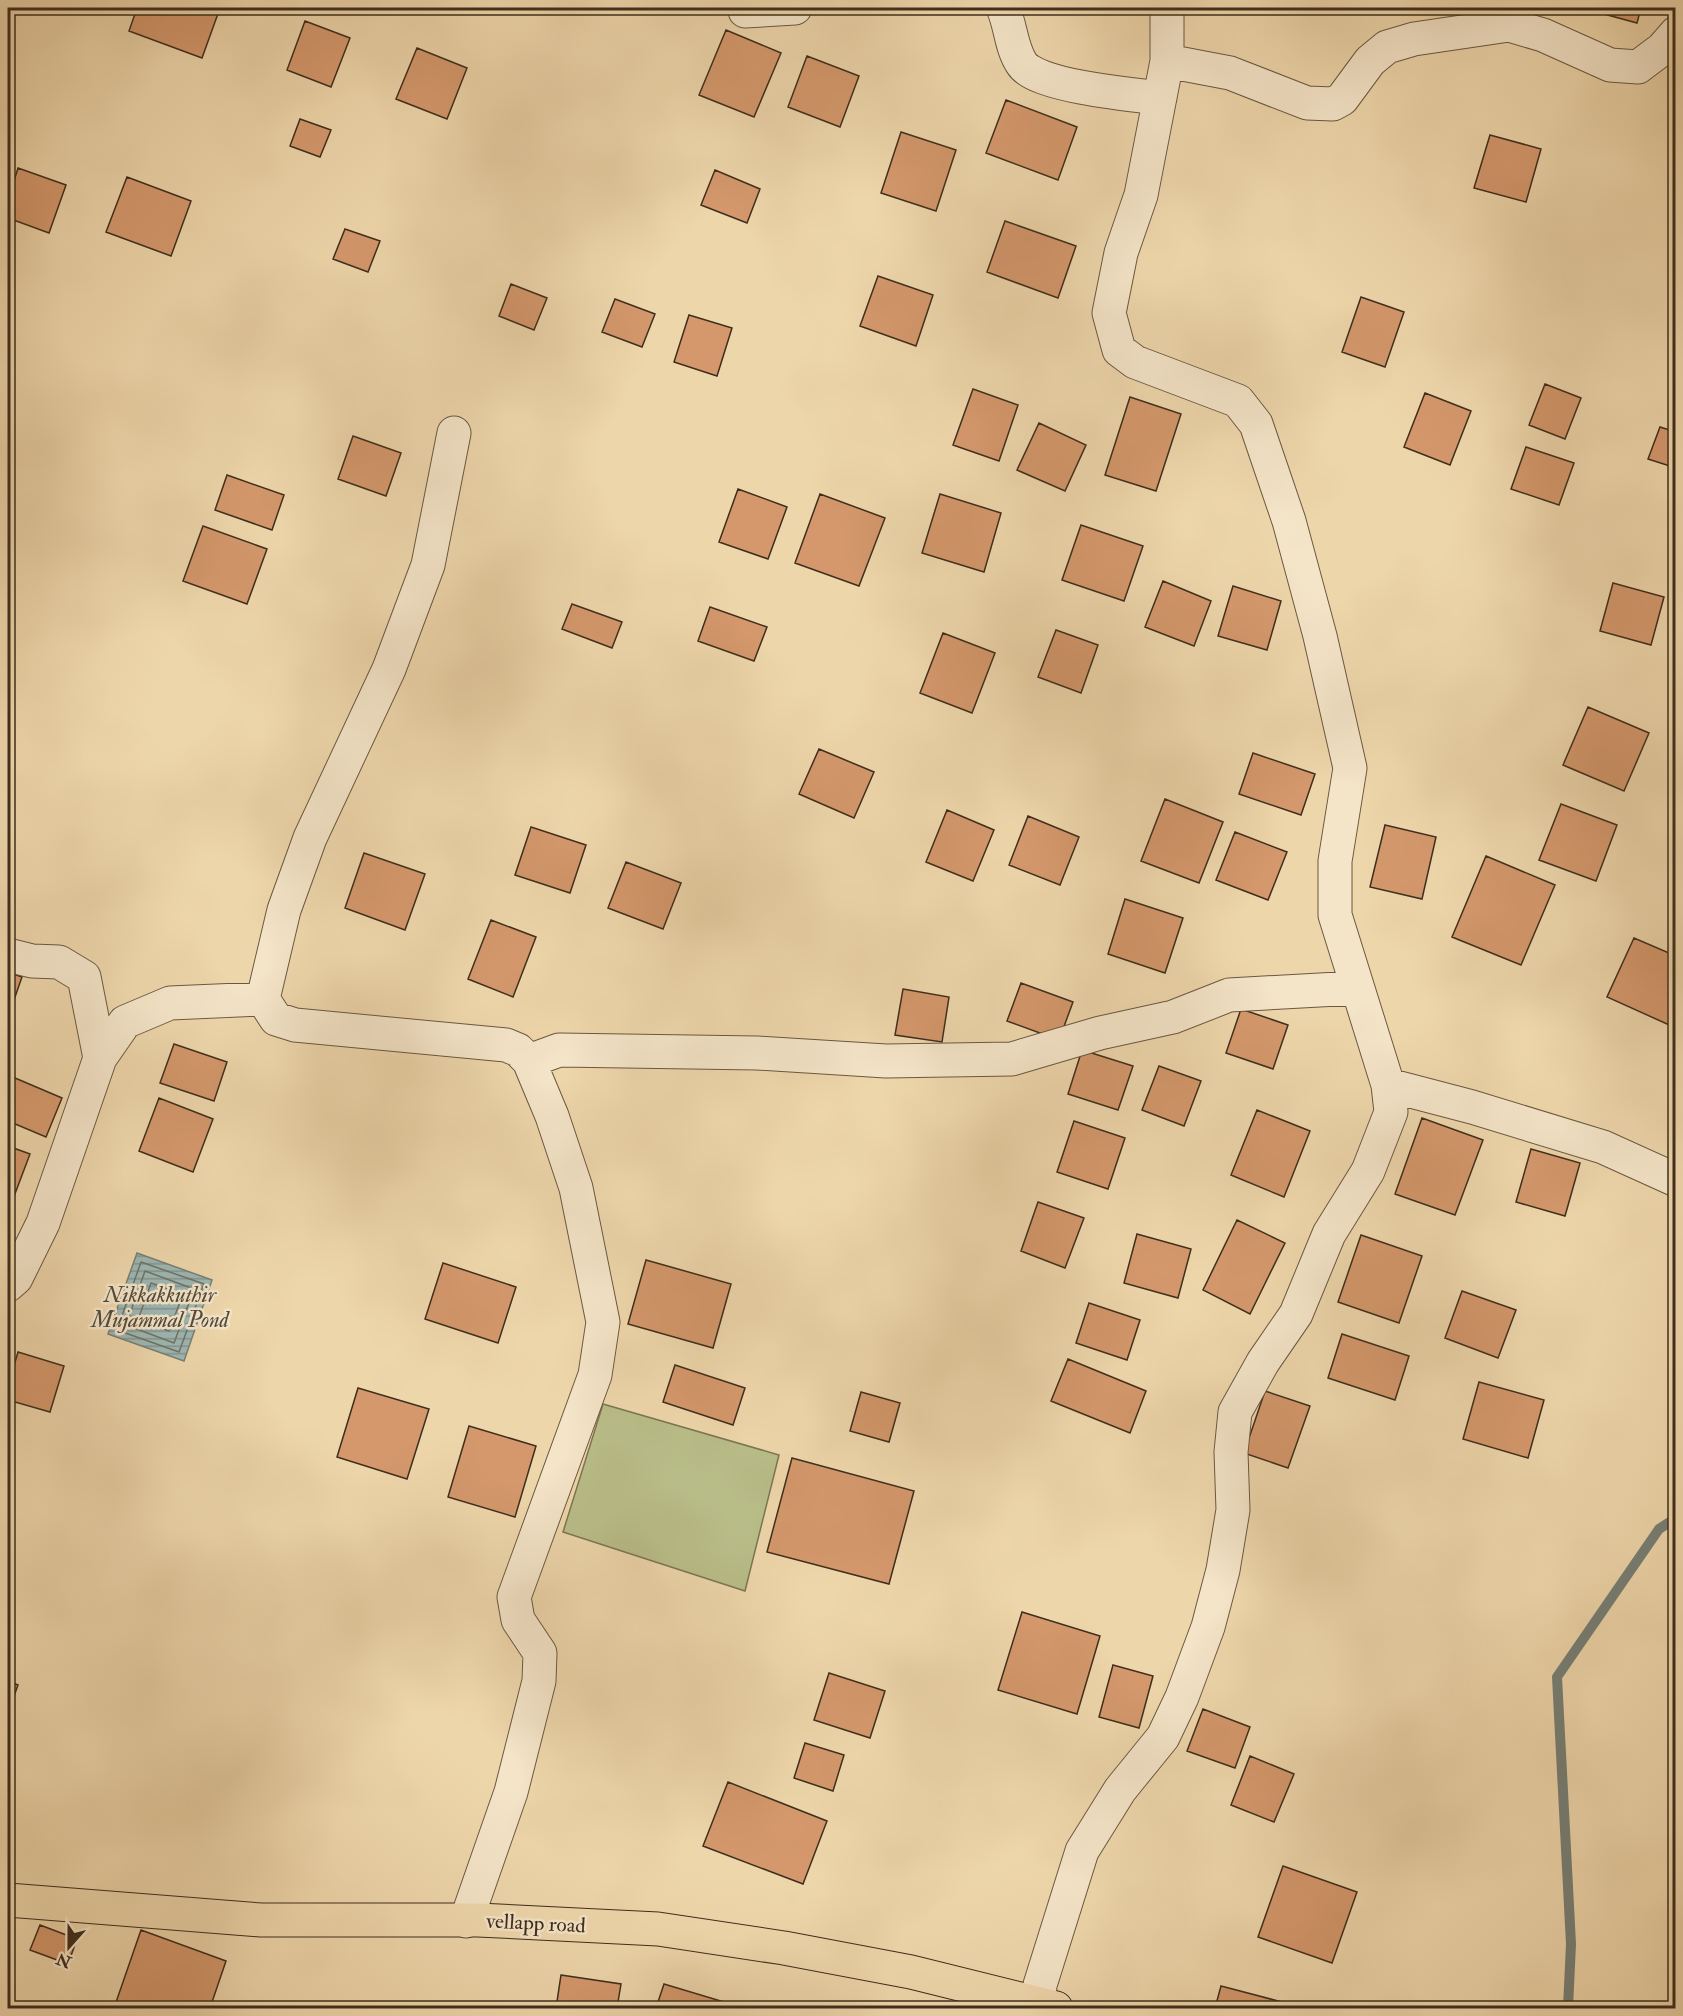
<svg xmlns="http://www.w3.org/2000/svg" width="1683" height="2016" font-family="'IM FELL Double Pica',serif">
<defs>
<pattern id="water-rules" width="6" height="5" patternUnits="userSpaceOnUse" patternTransform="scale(1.5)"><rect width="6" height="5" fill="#9db7b3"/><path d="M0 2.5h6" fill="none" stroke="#819591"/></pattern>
</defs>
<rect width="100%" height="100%" fill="#eed6ab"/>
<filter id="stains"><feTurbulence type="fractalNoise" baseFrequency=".00333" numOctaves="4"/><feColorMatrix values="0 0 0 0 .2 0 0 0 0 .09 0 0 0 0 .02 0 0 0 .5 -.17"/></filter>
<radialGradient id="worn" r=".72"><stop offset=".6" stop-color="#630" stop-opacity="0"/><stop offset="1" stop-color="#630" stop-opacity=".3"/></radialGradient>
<path fill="#b9be89" stroke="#7c7654" stroke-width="1.5" d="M603 1404 779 1455 745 1591 563 1532Z"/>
<path fill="url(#water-rules)" stroke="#778077" stroke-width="1.5" d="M137 1253 212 1280 184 1361 108 1334Z"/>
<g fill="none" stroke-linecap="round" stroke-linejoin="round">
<path stroke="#6e7268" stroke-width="1.5" d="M141 1262 204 1284 179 1352 117 1330Z
M145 1271 194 1289 174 1343 126 1325Z
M151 1283 183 1294 169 1331 138 1320Z"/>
<path stroke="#778077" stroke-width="10" d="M1568 2008 1571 1944 1557 1677 1659 1529 1676 1518"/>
</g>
<path fill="#d4986c" stroke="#3e2e1e" stroke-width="1.5" d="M137 8H220L202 58 129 31Z
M1582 8H1641L1637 23Z
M305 21 350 38 331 87 287 70Z
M726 30 781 53 754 117 699 95Z
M417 48 467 68 447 119 396 99Z
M807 56 859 76 840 127 788 107Z
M1006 100 1077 127 1058 180 986 153Z
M300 119 331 130 320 157 290 146Z
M901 132 956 150 936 211 881 193Z
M1490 135 1541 149 1526 202 1474 188Z
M18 168 66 185 49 233 8 218V200Z
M715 170 760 189 747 223 701 205Z
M127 177 191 201 171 256 106 232Z
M1005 221 1076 246 1058 298 987 272Z
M345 229 380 241 368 272 333 259Z
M878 276 933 295 916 346 860 326Z
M511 284 547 298 534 330 499 316Z
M1361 297 1404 312 1385 367 1342 352Z
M615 299 655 314 642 347 602 332Z
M689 315 732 328 717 376 674 362Z
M1545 384 1581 398 1565 439 1529 425Z
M973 389 1018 405 999 461 953 445Z
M1425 393 1471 411 1450 465 1404 447Z
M1130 397 1181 414 1156 491 1105 475Z
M1039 423 1086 445 1065 491 1017 470Z
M1660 427 1676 432V468L1648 459Z
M353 436 401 453 386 496 338 479Z
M1526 447 1574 463 1559 505 1511 489Z
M227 475 284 495 272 530 215 510Z
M738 489 787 507 768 559 719 542Z
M820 494 885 518 859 586 795 563Z
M940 494 1001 513 984 572 922 553Z
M1081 525 1143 546 1124 601 1062 580Z
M203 526 267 549 247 604 183 581Z
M1163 581 1211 601 1194 646 1145 627Z
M1613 583 1664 597 1651 645 1600 631Z
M1233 586 1281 601 1267 650 1218 636Z
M572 604 622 622 612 648 562 629Z
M710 607 767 627 754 661 698 641Z
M1056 630 1098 645 1081 693 1038 677Z
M943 633 995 653 972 713 920 693Z
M1588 707 1649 733 1624 791 1563 765Z
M819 749 874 772 854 818 799 794Z
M1253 753 1315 774 1301 815 1239 794Z
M1165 799 1223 822 1199 883 1141 861Z
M1561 804 1617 825 1596 881 1539 860Z
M947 810 994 830 973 881 926 862Z
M1028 816 1079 837 1060 885 1009 865Z
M1385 825 1436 837 1422 899 1370 887Z
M531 827 586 845 570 893 515 875Z
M1235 832 1287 852 1268 900 1216 880Z
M364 853 425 874 405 930 345 908Z
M1486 856 1555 885 1521 965 1452 937Z
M626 862 681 883 663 929 608 908Z
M1125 899 1183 918 1165 973 1108 954Z
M491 920 536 937 513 997 468 979Z
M1634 938 1676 956V1028L1607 997Z
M8 972 22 977 8 1017Z
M1021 983 1073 1002 1059 1040 1007 1021Z
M903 989 949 997 942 1042 895 1035Z
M1241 1009 1288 1025 1273 1069 1226 1053Z
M174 1044 227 1062 214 1101 160 1083Z
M1082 1050 1133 1066 1118 1110 1068 1094Z
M1159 1066 1201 1081 1184 1126 1142 1110Z
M8 1075 62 1098 46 1137 8 1121Z
M159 1098 213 1119 193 1172 139 1151Z
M1257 1110 1310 1131 1284 1197 1231 1175Z
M1422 1118 1483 1140 1455 1215 1395 1194Z
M1074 1121 1125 1138 1108 1189 1057 1172Z
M8 1146 30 1154 13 1199 8 1197Z
M1531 1149 1580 1163 1565 1216 1516 1202Z
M1038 1202 1084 1218 1065 1268 1021 1251Z
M1237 1220 1285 1243 1250 1314 1203 1290Z
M1137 1234 1191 1249 1178 1298 1124 1283Z
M1361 1235 1422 1256 1399 1323 1338 1302Z
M646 1260 731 1284 713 1348 628 1324Z
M443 1263 516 1287 498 1343 425 1319Z
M1462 1291 1516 1310 1498 1358 1445 1338Z
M1089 1303 1140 1320 1127 1360 1076 1343Z
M1342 1334 1409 1356 1395 1400 1328 1378Z
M18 1352 64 1366 50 1412 8 1400V1386Z
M1068 1359 1146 1391 1130 1433 1051 1401Z
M675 1365 745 1388 733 1425 663 1402Z
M1479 1382 1544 1400 1528 1458 1463 1439Z
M358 1388 429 1409 407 1479 337 1457Z
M1265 1391 1310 1406 1288 1468 1244 1453Z
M861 1392 900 1403 889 1442 850 1431Z
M469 1426 536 1446 515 1517 448 1497Z
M792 1458 914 1491 889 1584 767 1552Z
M1022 1612 1100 1636 1077 1714 998 1690Z
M1113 1665 1153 1676 1139 1728 1099 1717Z
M829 1673 885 1691 870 1738 814 1720Z
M8 1681 18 1685 8 1713Z
M1203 1709 1250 1727 1235 1768 1187 1751Z
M805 1743 844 1755 833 1791 794 1778Z
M1250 1756 1294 1774 1274 1822 1231 1805Z
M728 1782 827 1821 803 1884 703 1846Z
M1283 1866 1357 1892 1332 1963 1258 1937Z
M40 1925 77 1939 68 1964 30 1950Z
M141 1930 226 1961 210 2008H114Z
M561 1975 621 1984 617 2008H556Z
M664 1984 744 2008H656Z
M1221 1986 1301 2007V2008H1215Z"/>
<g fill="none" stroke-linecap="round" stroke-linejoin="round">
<g stroke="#6a5841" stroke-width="35">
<path id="minor" d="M1003 8C1011 26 1011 48 1022 64 1036 86 1133 95 1160 98
M745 11 795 8
M1167 61 1230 73 1307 103 1333 104 1342 99 1370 61 1387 47 1414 39 1509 25 1543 35 1610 65 1638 67 1662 49 1676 33
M454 433 428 565 389 669 310 838 284 910 263 999 276 1019 295 1025 506 1045 518 1050 529 1061 552 1116 576 1188 603 1322 595 1375 514 1597 518 1620 540 1653 539 1681 511 1792 466 1921
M8 955 32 961 59 962 84 977 100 1058
M529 1061 559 1050 757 1053 886 1061 1012 1059 1100 1033 1173 1017 1229 995 1356 988
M1388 1085 1472 1107 1603 1147 1676 1180
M8 1285 16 1278 43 1223 100 1058 125 1022 170 1003 263 999
M1039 2003 1040 1985 1082 1851 1120 1790 1163 1737 1182 1697 1208 1627 1223 1570 1233 1510 1231 1452 1235 1412 1263 1362 1296 1314 1329 1234 1368 1171 1391 1112 1388 1085 1335 915V861L1350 768 1320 636 1289 521 1256 424 1238 401 1135 362 1119 350 1109 313 1121 253 1141 195 1167 61V8"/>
</g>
<g stroke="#3e2e1e" stroke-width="35">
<path id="major" d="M8 1900 261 1920H478L658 1929 784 1948 911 1972 1056 2008"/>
</g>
<use href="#minor" stroke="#f4e4c8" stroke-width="33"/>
<use href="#major" stroke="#eed6ab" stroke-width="33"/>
</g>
<g text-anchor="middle" stroke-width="5" stroke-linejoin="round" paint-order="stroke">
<g font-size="21" fill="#3e2e1e" stroke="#f4e4c8">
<text transform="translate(536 1923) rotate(3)" y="7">vellapp road</text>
</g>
<g font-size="22" font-style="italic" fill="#51493c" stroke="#f4e4c8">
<text x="160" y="1302">Nikkakkuthir<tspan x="160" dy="25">Mujammal Pond</tspan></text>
</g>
</g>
<rect width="1683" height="2016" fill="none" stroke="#eed6ab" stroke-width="30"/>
<rect x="9" y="9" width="1665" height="1998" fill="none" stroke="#3e2e1e" stroke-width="3"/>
<rect x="15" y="15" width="1653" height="1986" fill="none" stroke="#3e2e1e" stroke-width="1.5"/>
<g transform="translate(69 1947) rotate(201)" stroke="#f4e4c8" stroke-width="4.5" paint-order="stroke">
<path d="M0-4.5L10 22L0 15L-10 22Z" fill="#3e2e1e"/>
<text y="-9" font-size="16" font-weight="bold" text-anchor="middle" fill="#3e2e1e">N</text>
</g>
<rect width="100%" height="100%" filter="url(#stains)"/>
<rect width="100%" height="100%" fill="url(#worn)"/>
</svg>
